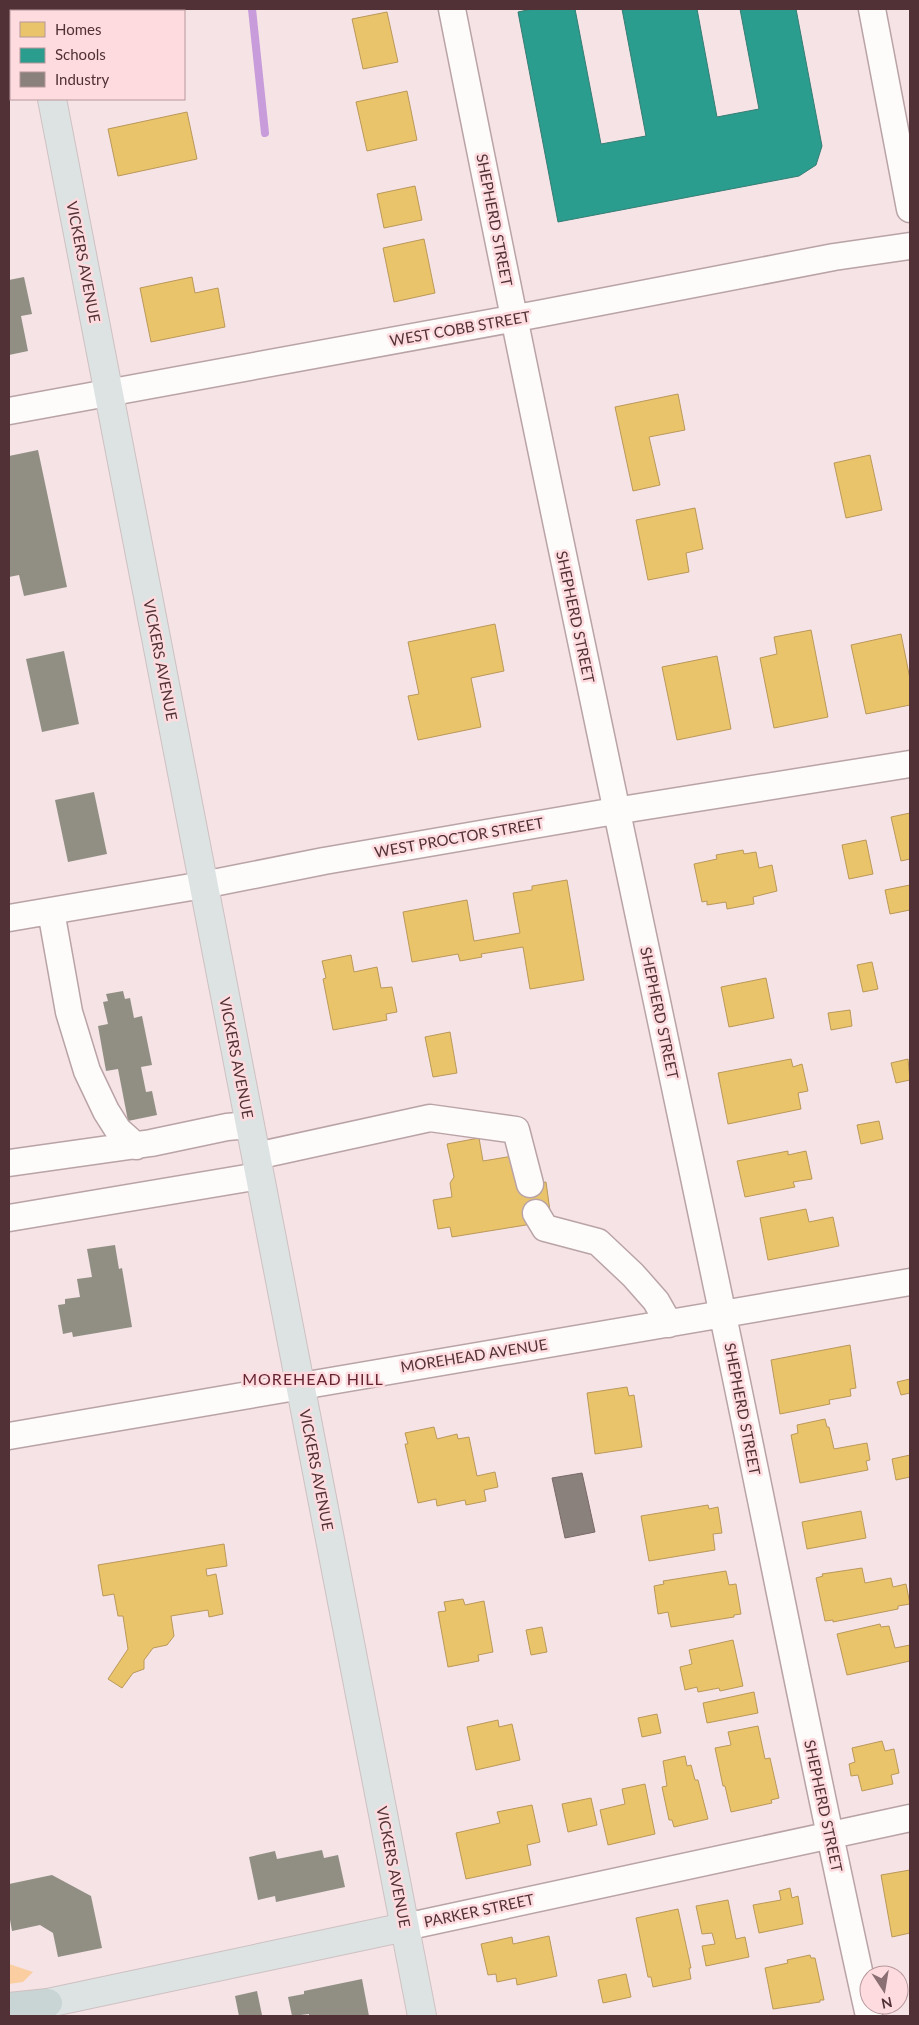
<svg xmlns="http://www.w3.org/2000/svg" width="919" height="2025" font-family="Lato,sans-serif">
<rect width="100%" height="100%" fill="#f5e3e5"/>
<path fill="#facea0" d="M9 1964 33 1972 23 1982 9 1984Z"/>
<path fill="#e9c46a" stroke="#bb985a" d="M387 12 398 62 363 69 352 19Z
M407 91 417 140 367 151 356 102Z
M187 112 197 159 118 176 108 129Z
M415 186 422 220 384 228 377 194Z
M424 239 435 293 394 302 383 248Z
M192 277 195 293 218 288 225 327 151 342 140 288Z
M678 394 685 430 649 437 660 485 633 491 615 407Z
M870 455 882 510 846 518 834 463Z
M695 508 703 549 686 553 689 572 648 580 636 520Z
M495 624 504 671 471 678 481 727 418 740 408 696 419 694 408 642Z
M811 630 828 717 774 728 760 658 777 654 774 637Z
M901 634 910 679V705L866 714 851 645Z
M717 656 731 729 677 740 662 667Z
M910 813V859L901 861 891 817Z
M866 840 873 874 849 879 842 845Z
M743 850 744 854 756 852 759 868 772 865 777 891 753 897 754 904 727 909 726 902 707 905V901L702 902 694 864 717 859 716 855Z
M567 880 584 980 530 989 523 947 481 954 482 957 460 961 458 954 412 962 403 912 467 900 474 941 520 933 513 893 532 890V886Z
M910 885V910L890 914 885 890Z
M351 955 354 972 377 967 381 988 392 987 397 1012 386 1014 387 1020 333 1030 323 979 326 978 322 961Z
M872 962 878 989 863 992 857 965Z
M766 978 774 1018 729 1027 721 987Z
M850 1010 852 1026 831 1030 828 1013Z
M450 1032 457 1073 433 1077 425 1037Z
M791 1059 793 1067 802 1064 808 1091 798 1093 801 1109 728 1124 718 1073Z
M908 1059 910 1080 896 1083 891 1063Z
M879 1121 883 1139 861 1144 857 1125Z
M479 1138 483 1161 513 1156 525 1185 546 1182 550 1211 530 1214 532 1224 452 1237 450 1227 438 1229 433 1200 452 1197 450 1183 454 1177 447 1144Z
M788 1151V1155L806 1151 812 1179 793 1182 795 1187 745 1197 737 1161Z
M806 1209 809 1222 833 1217 839 1246 768 1260 760 1218Z
M850 1345 856 1388 850 1389 851 1396 829 1400 830 1404 780 1414 771 1360Z
M910 1379V1393L901 1395 897 1382Z
M627 1387 629 1396 634 1395 642 1447 595 1454 587 1393Z
M825 1419 827 1427H829L834 1449 867 1443 870 1460 866 1461 868 1470 800 1483 791 1435 798 1433 797 1425Z
M434 1427 437 1439 457 1434 458 1439 469 1437 477 1476 495 1472 498 1487 484 1490 486 1501 466 1505 465 1500 437 1506 436 1499 418 1503 405 1444H408L405 1433Z
M910 1455V1477L896 1480 892 1459Z
M708 1505 709 1509 718 1507 722 1533 713 1534 715 1550 649 1561 641 1516Z
M861 1511 866 1538 807 1549 802 1522Z
M224 1544 227 1566 206 1569 207 1576 216 1574 223 1614 209 1617 208 1610 171 1616 174 1636 167 1645 153 1648 144 1660V1669L133 1673 122 1688 108 1679 128 1649 123 1616H118L114 1594 103 1596 98 1565Z
M862 1568 865 1583 891 1578 893 1587 906 1584 910 1604 898 1606V1609L833 1622V1620L825 1621 816 1578 823 1576 822 1574Z
M726 1571 729 1585 736 1584 741 1614 734 1615V1617L671 1627 668 1612 658 1614 654 1586 664 1584 663 1581Z
M463 1599 465 1605 484 1601 493 1652 478 1655 479 1661 448 1667 438 1612 446 1611 444 1602Z
M880 1624 881 1627 889 1626 895 1648 910 1645V1661L847 1675 837 1634Z
M542 1627 547 1652 531 1655 526 1630Z
M733 1640 743 1686 720 1691 719 1688 698 1692 697 1687 685 1690 680 1667 692 1664 689 1650Z
M754 1692 758 1713 707 1723 703 1703Z
M657 1714 661 1733 642 1737 638 1718Z
M498 1720 499 1727 512 1724 520 1760 476 1770 467 1727Z
M758 1726 765 1759 770 1758 779 1798 771 1800 772 1803 731 1812 725 1786H723L715 1748 731 1745 728 1732Z
M882 1741 885 1751 894 1749 899 1773 891 1775 893 1784 862 1791 858 1775 851 1776 849 1764 855 1762 852 1748Z
M685 1756 687 1766 691 1765 695 1780H698L708 1819 674 1827 672 1820H669L662 1787 667 1786 663 1761Z
M645 1784 655 1834 608 1845 600 1810 625 1804 622 1789Z
M591 1798 597 1825 568 1832 562 1804Z
M532 1805 540 1842 527 1845 531 1865 466 1879 456 1833 500 1823 497 1812Z
M910 1870V1933L892 1937 881 1875Z
M790 1888 792 1898 798 1896 803 1924 759 1933 753 1905 781 1900 779 1891Z
M728 1900 736 1939 745 1937 749 1957 706 1966 702 1946 715 1944 712 1933 702 1934 696 1906Z
M678 1909 691 1968H689L691 1979 653 1987 651 1977H648L636 1918Z
M549 1936 557 1976 517 1985 516 1978 497 1982 496 1974 488 1975 481 1944 512 1937 513 1944Z
M810 1955 811 1958H815L824 2000H820V2002L773 2009 765 1968 788 1963 787 1960Z
M626 1974 631 1997 603 2003 598 1980Z"/>
<path fill="#2a9d8f" stroke="#367d74" d="M532 9H575L601 144 646 136 622 9H697L717 117 759 109 740 9H796L822 146 816 165 799 176 558 222 518 12Z"/>
<path fill="#8a817c" stroke="#796967" d="M582 1473 595 1532 565 1538 552 1478Z"/>
<g fill="none" stroke-linecap="round" stroke-linejoin="round">
<path stroke="#c89cdb" stroke-width="8" d="M252 9 265 133"/>
</g>
<path fill="#918f84" d="M24 277 32 314 21 316 28 351 9 355V280Z
M38 450 67 587 24 596 19 575 9 577V456Z
M64 651 79 724 42 732 26 659Z
M94 792 107 854 68 862 55 800Z
M123 991 125 999 130 998 134 1018 142 1016 152 1065 141 1067 146 1092 152 1091 157 1115 128 1121 118 1069 106 1071 98 1026 108 1024 103 1002 108 1001 106 994Z
M115 1245 119 1269 122 1268 132 1327 73 1337 72 1332 63 1334 58 1305 65 1304V1299L80 1297 77 1279 92 1277 87 1249Z
M322 1850 324 1858 338 1855 345 1887 276 1902 275 1896 258 1900 249 1857 275 1851 277 1859Z
M52 1875 91 1896 102 1948 58 1957 53 1933 40 1925 12 1931 9 1914V1884Z
M362 1979 369 2016H309V2014L292 2016 288 1997 304 1994V1991Z
M257 1991 262 2015 239 2016 235 1996Z"/>
<g fill="none" stroke-linecap="round" stroke-linejoin="round">
<g stroke="#b9a3a6" stroke-width="29">
<path id="minor" d="M452 9C539 450 634 890 726 1330 774 1559 818 1788 869 2016
M872 9 910 209
M9 411 538 314 834 257 910 246
M51 911 69 1012 87 1071 106 1111 118 1130 136 1146
M9 918 203 885 324 861 615 811 910 764
M256 1156 430 1118 516 1130 530 1184
M9 1163 151 1143 227 1127 249 1125
M536 1213 545 1228 598 1242 633 1275 656 1301 669 1324
M9 1218 259 1176
M9 1436 910 1282
M405 1927 910 1818"/>
</g>
<g stroke="#cec0c2" stroke-width="30">
<path id="major" d="M34 9 35 11
M52 99 422 2016
M48 2003 405 1927"/>
</g>
<g stroke="#cec0c2" stroke-width="30">
<path id="highway" d="M9 2007 48 2003"/>
</g>
<use href="#minor" stroke="#fefbfb" stroke-width="26"/>
<use href="#major" stroke="#dde3e3" stroke-width="28"/>
<use href="#highway" stroke="#c8d5d4" stroke-width="28"/>
</g>
<g text-anchor="middle" stroke-width="5" stroke-linejoin="round" paint-order="stroke">
<g font-size="15" fill="#513135" stroke="#fddbdf">
<text transform="translate(494 220) rotate(79)" y="5">SHEPHERD STREET</text>
<text transform="translate(83 262) rotate(79)" y="5">VICKERS AVENUE</text>
<text transform="translate(460 329) rotate(-10)" y="5">WEST COBB STREET</text>
<text transform="translate(575 617) rotate(78)" y="5">SHEPHERD STREET</text>
<text transform="translate(160 660) rotate(79)" y="5">VICKERS AVENUE</text>
<text transform="translate(459 838) rotate(-10)" y="5">WEST PROCTOR STREET</text>
<text transform="translate(659 1013) rotate(78)" y="5">SHEPHERD STREET</text>
<text transform="translate(236 1058) rotate(79)" y="5">VICKERS AVENUE</text>
<text transform="translate(474 1356) rotate(-9)" y="5">MOREHEAD AVENUE</text>
<text transform="translate(742 1409) rotate(79)" y="5">SHEPHERD STREET</text>
<text transform="translate(316 1470) rotate(79)" y="5">VICKERS AVENUE</text>
<text transform="translate(823 1806) rotate(78)" y="5">SHEPHERD STREET</text>
<text transform="translate(393 1867) rotate(79)" y="5">VICKERS AVENUE</text>
<text transform="translate(479 1911) rotate(-12)" y="5">PARKER STREET</text>
</g>
<g font-size="16" letter-spacing="1" fill="#672532" stroke="#fddbdf">
<text x="313" y="1385">MOREHEAD HILL</text>
</g>
</g>
<rect width="919" height="2025" fill="none" stroke="#513135" stroke-width="20"/>
<rect x="10" y="10" width="175" height="90" fill="#fddbdf" stroke="#b8979b"/>
<rect x="20" y="22" width="25" height="15" fill="#e9c46a" stroke="#b8979b"/>
<text x="55" y="35" font-size="15" fill="#513135">Homes</text>
<rect x="20" y="48" width="25" height="15" fill="#2a9d8f" stroke="#b8979b"/>
<text x="55" y="60" font-size="15" fill="#513135">Schools</text>
<rect x="20" y="72" width="25" height="15" fill="#8a817c" stroke="#b8979b"/>
<text x="55" y="85" font-size="15" fill="#513135">Industry</text>
<g transform="translate(884 1990) rotate(168)"><circle r="24" fill="#fddbdf" stroke="#b8979b"/>
<path d="M0-4L9 19L0 12L-9 19Z" fill="#8a6f73"/>
<text y="-8" font-size="14" font-weight="bold" text-anchor="middle" fill="#513135">N</text>
</g>
</svg>
